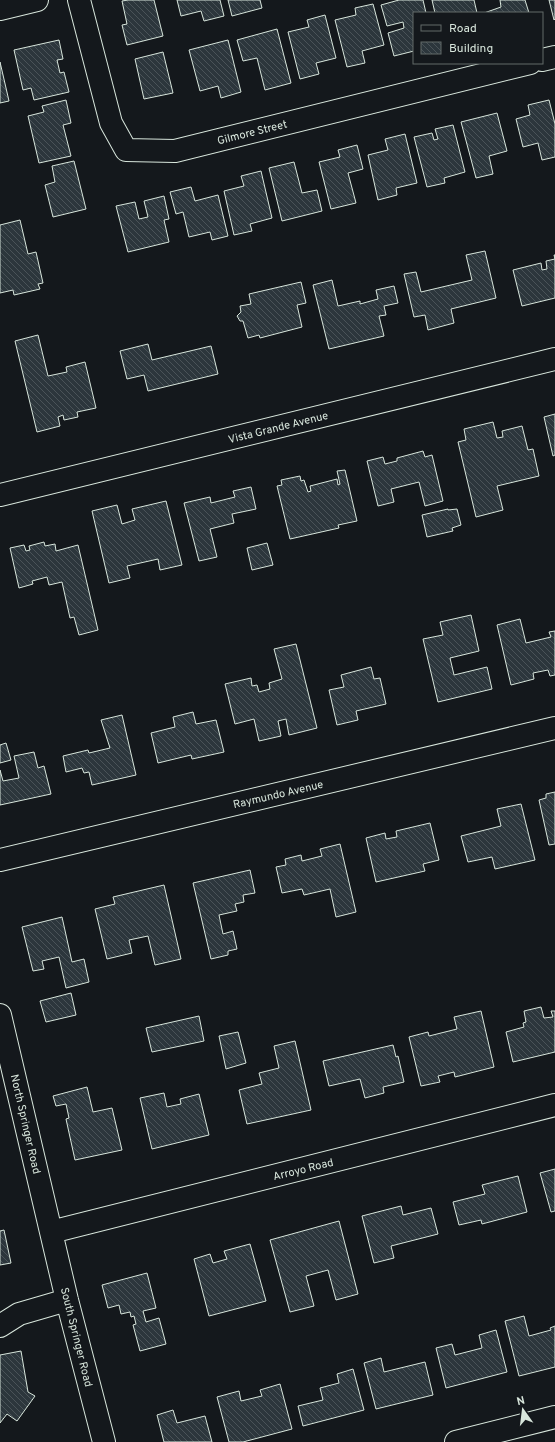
<svg xmlns="http://www.w3.org/2000/svg" width="555" height="1442" font-family="Overpass,sans-serif">
<defs>
<pattern id="building-back-hatch" width="6" height="6" patternUnits="userSpaceOnUse"><rect width="6" height="6" fill="#2c363c"/><path d="M-1 5l2 2M0 0l6 6M5-1l2 2" fill="none" stroke="#4a5358"/></pattern>
</defs>
<rect width="100%" height="100%" fill="#14181c"/>
<path fill="url(#building-back-hatch)" stroke="#d8e6dc" d="M128 0H154L163 36 127 45 122 25 127 24 122 1Z
M177 0H220L224 16 204 21 201 11 181 16Z
M228 0H260L262 8 232 16Z
M399 0H423L426 13H414V51L394 56 388 33 404 28 403 22 387 26 381 5Z
M432 0H474L477 13H435Z
M500 0H525L529 13H484L501 7Z
M549 0H555V19L554 20Z
M373 4 384 45 362 51 365 63 347 67 335 20 356 15 355 8Z
M325 15 336 58 316 63 319 74 300 79 288 32 309 27 307 20Z
M277 29 291 83 265 90 257 58 243 61 237 40Z
M59 40 63 59 57 60 60 73 64 72 69 92 34 100 31 88 23 90 14 50Z
M228 40 241 92 221 98 218 86 200 91 189 50Z
M163 52 173 93 144 99 135 59Z
M0 62 9 101 0 103Z
M66 100 71 123 63 125 71 156 39 163 28 116 44 112 42 106Z
M549 100 555 124V157L542 160 538 143 523 147 516 119 530 115 528 105Z
M497 113 507 151 489 156 493 174 476 178 461 122Z
M453 125 465 172 444 178 445 183 427 187 414 137 432 133 434 140 438 139 435 129Z
M405 134 417 183 396 188 397 195 378 200 368 155 388 150 385 139Z
M357 145 363 169 348 173 356 203 331 209 319 162 340 157 338 150Z
M74 161 86 209 53 217 45 185 55 182 52 166Z
M294 162 302 193 317 190 322 211 282 221 269 168Z
M261 171 272 218 250 224 252 231 234 235 224 191 244 186 241 176Z
M191 187 195 201 218 195 228 236 212 240 210 232 189 237 183 212 176 214 170 192Z
M164 196 169 219 164 220 169 242 128 252 116 206 135 202 139 219 148 217 144 201Z
M20 220 28 254 36 252 43 283 38 284 40 289 14 295 13 290 0 293V225Z
M485 251 496 298 451 309 454 323 428 330 425 315 414 317 404 274 416 272 421 292 472 280 466 255Z
M554 255H555V298L522 306 513 270 541 263 542 270 547 269 546 261 555 259Z
M332 280 338 306 360 301V304L378 299 376 290 394 286 398 303 384 306 386 315 379 316 384 336 329 349 313 285Z
M301 282 306 303 297 305 302 327 260 338 259 335 248 338 243 321H240L237 316 241 312 240 306 251 304 249 294Z
M38 335 48 376 67 372 66 367 85 362 96 408 77 412 78 417 64 420 63 415 58 417 60 426 37 432 15 341Z
M148 344 152 360 211 346 218 374 148 391 144 375 127 379 120 351Z
M555 414V455L553 456 544 417Z
M493 422 497 438 503 437 502 431 522 426 528 450 533 449 539 476 497 486 503 510 476 517 458 442 466 440 464 429Z
M423 451 425 457 432 455 443 501 425 506 419 482 391 489 394 502 378 506 367 461 383 457 385 464 397 461V458Z
M345 470 357 521 338 525 339 528 290 539 277 486 282 485 281 480 300 476 301 481 304 480 308 492 311 491 310 486 337 479 338 485 340 484 337 471Z
M251 487 256 509 232 514 234 523 210 529 217 557 199 561 184 503 210 497 211 503 235 497 233 491Z
M166 501 182 565 160 570 158 559 127 566 130 578 109 583 92 511 117 505 122 524 135 520 132 509Z
M448 509V510L457 509 461 525 452 528 453 531 427 537 422 515Z
M44 542 45 546 55 544 56 551 78 545 98 630 79 635 74 617 70 618 62 582 49 585 47 577 32 581 33 584 19 588 10 548 24 545 26 551 30 550 29 546Z
M267 543 273 565 252 570 247 548Z
M471 615 479 651 450 658 454 675 487 667 492 689 438 702 423 639 443 635 440 622Z
M520 619 526 643 551 637 549 632 555 631V675L550 676 548 670 533 673 534 679 511 685 497 625Z
M296 644 317 728 289 735 286 719 278 721 281 736 259 741 254 719 235 724 225 684 251 678 252 686 257 685 259 692 270 689 269 683 282 679 274 649Z
M371 667 374 679 380 678 386 704 356 711 358 720 337 725 329 690 344 687 341 675Z
M193 712 196 724 216 720 224 752 192 759 191 755 158 763 151 733 175 727 173 717Z
M122 715 136 775 92 785 89 772 84 773 82 768 66 772 63 756 88 750 89 753 110 748 101 720Z
M6 743 11 760 0 763V745Z
M34 752 38 768 44 766 51 794 0 805V770L3 781 19 778 14 756Z
M555 792V844L549 845 539 800 546 798V794Z
M521 804 535 860 495 869 492 857 468 862 461 836 501 826 497 809Z
M430 823 439 860 423 864 425 871 376 882 366 838 385 833 386 839 397 837 396 831Z
M340 844 356 912 336 917 330 889 304 895 302 889 282 893 276 867 286 865 285 859 301 855 302 861 322 856 320 849Z
M250 870 255 893 243 895 244 902 235 904 237 911 219 915 223 934 233 931 237 949 228 951V955L211 959 193 883Z
M164 885 181 959 155 965 148 936 129 940 132 953 107 959 95 909 115 904 113 897Z
M62 917 72 962 84 959 89 982 66 988 59 957 42 961 44 969 33 971 22 927Z
M71 993 76 1015 46 1022 40 1001Z
M541 1007 544 1018 553 1017 551 1011H555V1052L513 1062 506 1032 524 1027 523 1023 526 1022 524 1011Z
M481 1011 494 1067 455 1077 454 1072 438 1076 440 1082 421 1086 409 1037 428 1032 429 1036 457 1029 454 1017Z
M199 1016 204 1041 152 1052 146 1028Z
M238 1032 246 1063 226 1069 219 1036Z
M295 1041 311 1110 247 1124 239 1090 262 1084 259 1073 279 1068 274 1046Z
M393 1045 396 1057 398 1056 404 1082 383 1087 384 1093 365 1098 360 1079 329 1086 323 1061Z
M87 1087 93 1112 112 1108 122 1150 75 1160 66 1119 69 1118 66 1104 56 1106 53 1096Z
M164 1093 167 1107 181 1104 180 1099 199 1094 209 1135 152 1149 140 1098Z
M555 1169V1211L551 1212 540 1173Z
M518 1176 527 1212 482 1224 481 1220 459 1225 453 1202 485 1194 482 1185Z
M401 1206 403 1215 431 1208 438 1234 391 1246 394 1258 374 1263 362 1216Z
M339 1221 358 1294 336 1300 328 1270 306 1276 314 1306 290 1312 270 1240Z
M4 1230 11 1263 0 1265V1231Z
M250 1244 266 1301 209 1316 194 1259 210 1254 213 1263 227 1259 224 1251Z
M147 1273 156 1308 143 1311 146 1322 159 1318 166 1344 140 1351 133 1325 136 1324 134 1316 131 1317 130 1312 121 1314 119 1305 108 1308 102 1285Z
M524 1316 529 1336 551 1330 550 1328 555 1326V1367L519 1376 505 1321Z
M496 1330 507 1372 446 1388 436 1348 452 1344 455 1355 482 1348 479 1335Z
M21 1351 28 1392 35 1396 17 1421 7 1414 0 1423V1355Z
M381 1358 384 1372 425 1362 433 1395 376 1409 364 1363Z
M353 1369 364 1410 303 1426 298 1406 323 1400 320 1388 339 1383 337 1374Z
M280 1384 292 1429 243 1442H229L217 1397 239 1391 241 1401 262 1396 260 1390Z
M173 1410 177 1423 205 1416 212 1442H164L157 1415Z"/>
<g fill="none" stroke-linecap="round" stroke-linejoin="round">
<g stroke="#d8e6dc" stroke-width="24">
<path id="minor" d="M79 0 111 123 126 150 175 151 530 63
M0 9 37 0
M542 60 555 57
M0 495 555 359
M0 860 555 728
M0 1015 67 1300 104 1442
M51 1232 555 1105
M0 1326 19 1314 67 1300
M456 1442 555 1417"/>
</g>
<use href="#minor" stroke="#14181c" stroke-width="22"/>
</g>
<g text-anchor="middle" stroke-width="3" stroke-linejoin="round" paint-order="stroke">
<g font-size="11" fill="#d8e6dc" stroke="#14181c">
<text transform="translate(252 132) rotate(-14)" y="4">Gilmore Street</text>
<text transform="translate(278 427) rotate(-14)" y="4">Vista Grande Avenue</text>
<text transform="translate(278 794) rotate(-13)" y="4">Raymundo Avenue</text>
<text transform="translate(26 1124) rotate(77)" y="4">North Springer Road</text>
<text transform="translate(303 1169) rotate(-14)" y="4">Arroyo Road</text>
<text transform="translate(77 1337) rotate(76)" y="4">South Springer Road</text>
</g>
</g>
<rect x="413" y="12" width="130" height="52" fill="#14181c" stroke="#626a69"/>
<rect x="421" y="25" width="20" height="6" fill="#14181c" stroke="#626a69"/>
<text x="449" y="32" font-size="12" fill="#d8e6dc">Road</text>
<rect x="421" y="42" width="20" height="12" fill="url(#building-back-hatch)" stroke="#626a69"/>
<text x="449" y="52" font-size="12" fill="#d8e6dc">Building</text>
<g transform="translate(523 1410) rotate(346)" stroke="#14181c" stroke-width="3" paint-order="stroke">
<path d="M0-3L7 15L0 10L-7 15Z" fill="#d8e6dc"/>
<text y="-6" font-size="11" font-weight="bold" text-anchor="middle" fill="#d8e6dc">N</text>
</g>
</svg>
